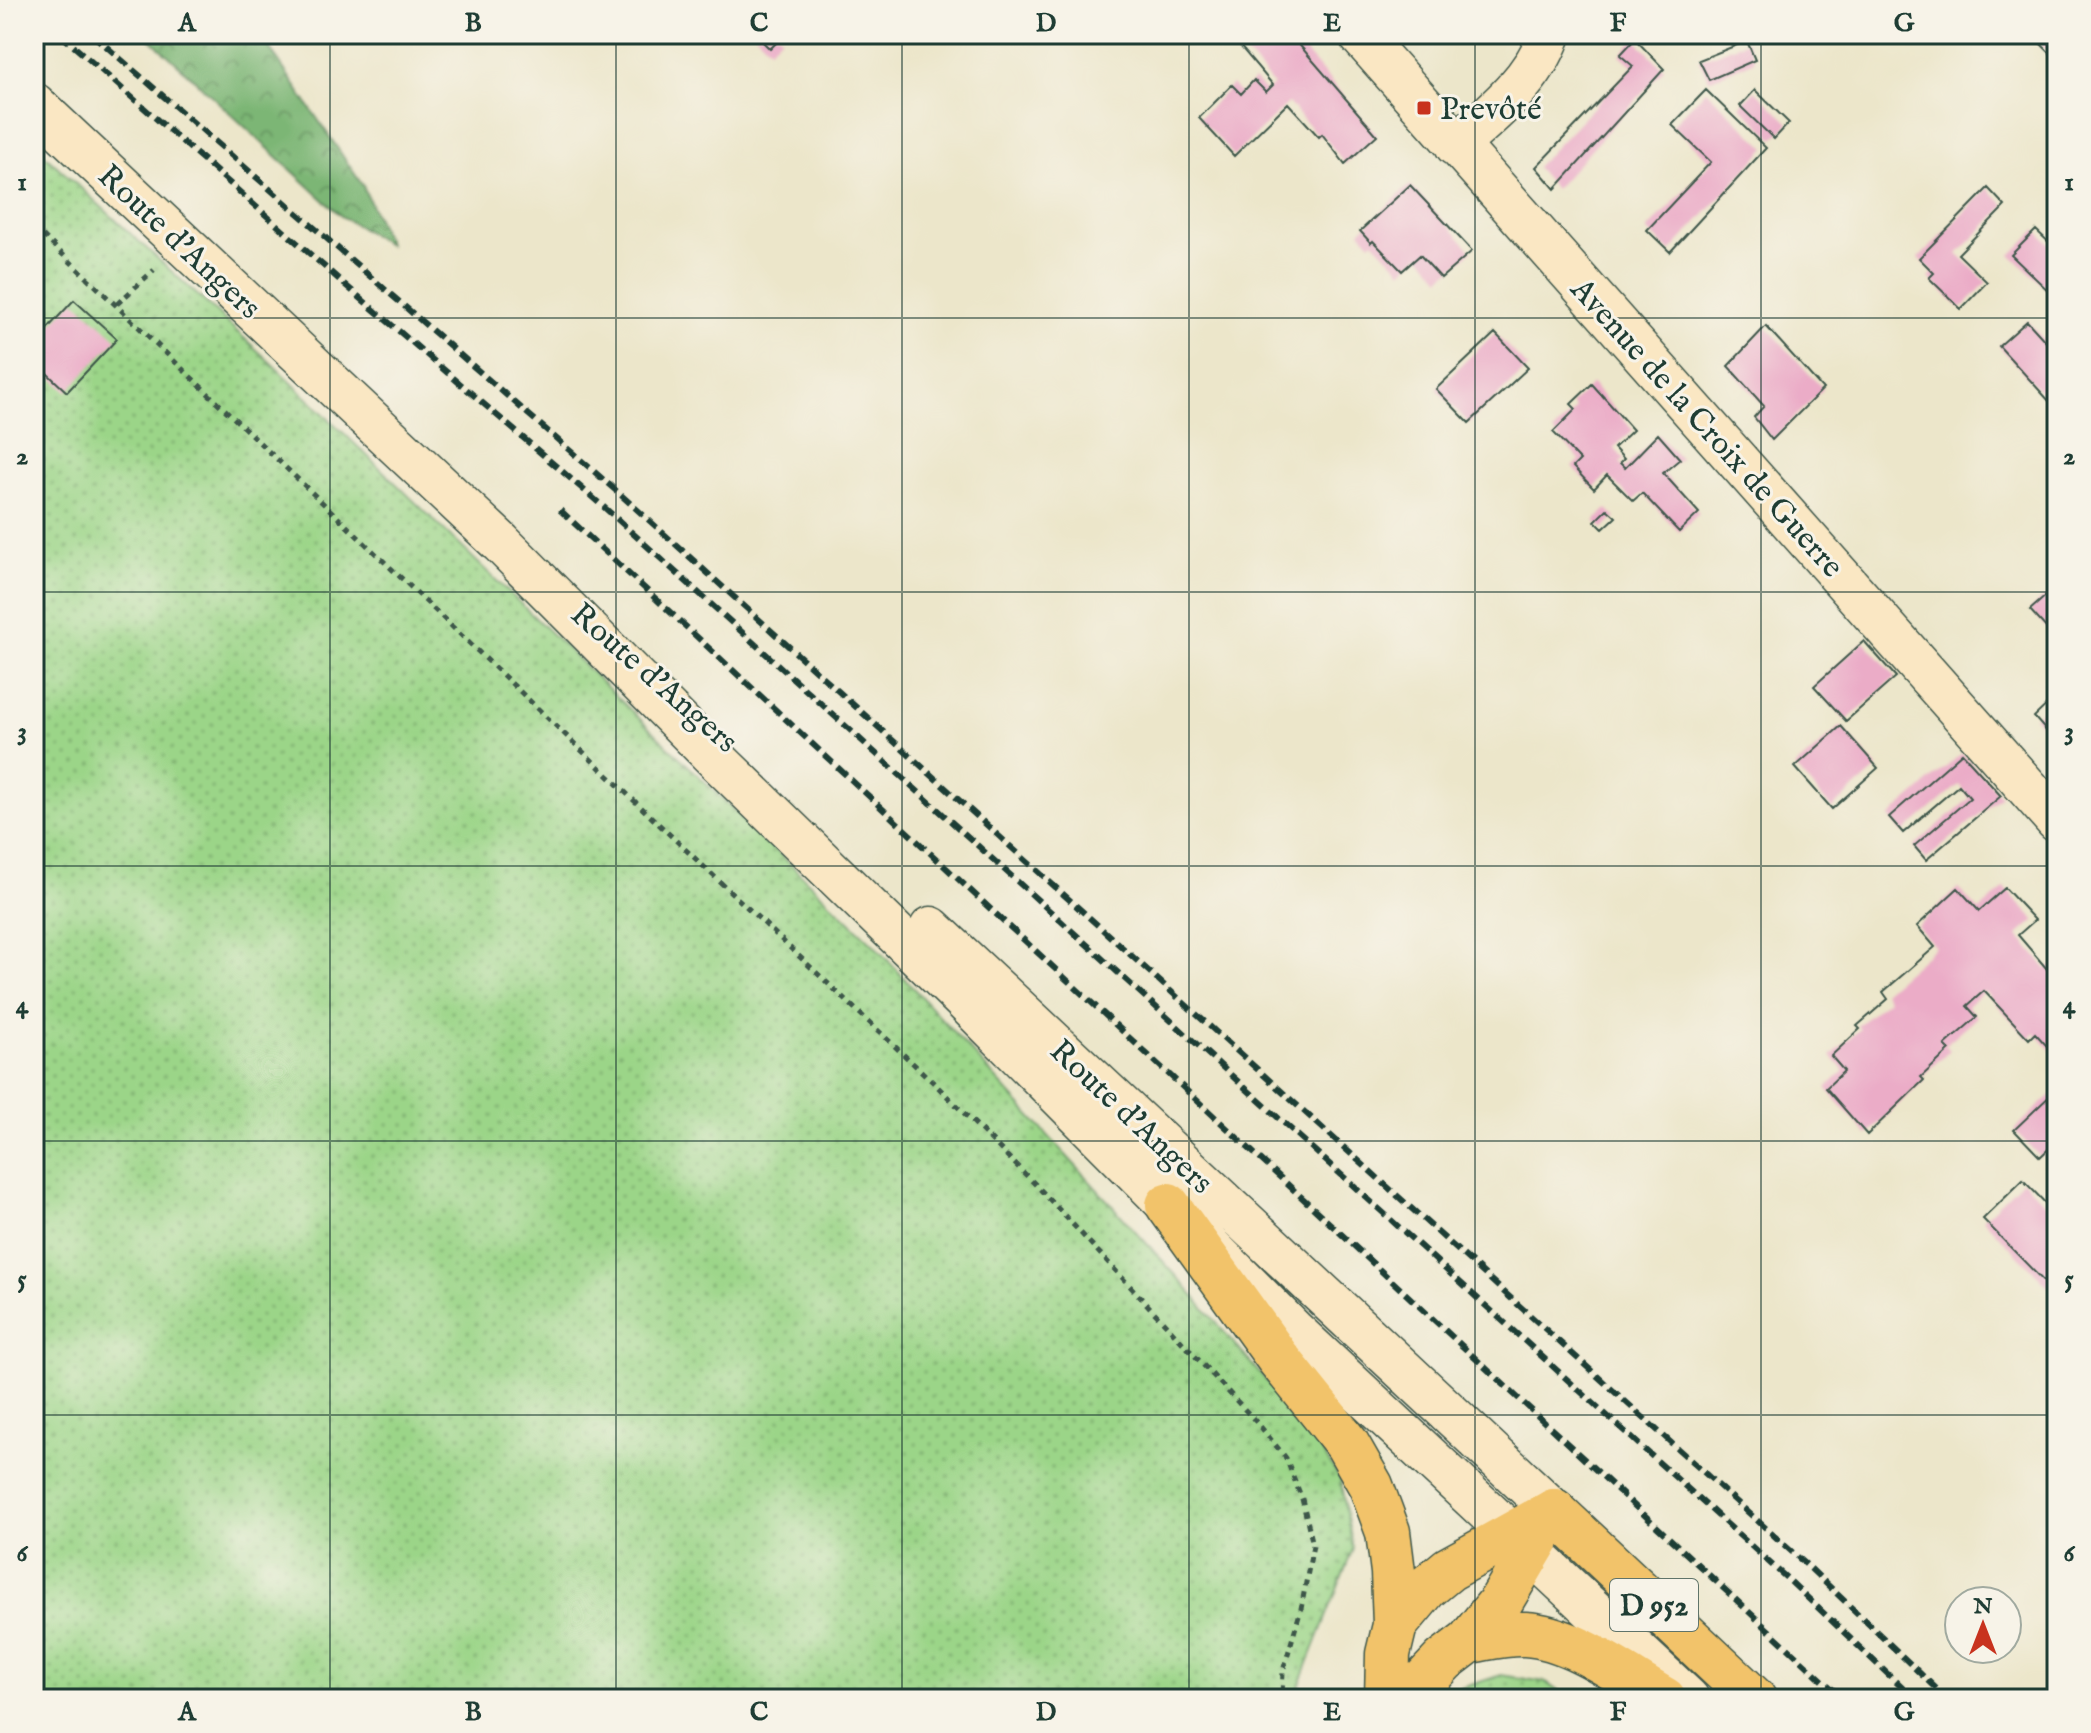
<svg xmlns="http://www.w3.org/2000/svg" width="2091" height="1733" font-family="'IM FELL English',serif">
<defs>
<pattern id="green-dots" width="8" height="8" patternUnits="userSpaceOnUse" patternTransform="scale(2)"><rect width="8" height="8" fill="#9bd588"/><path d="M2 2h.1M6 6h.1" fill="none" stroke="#7eae70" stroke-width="1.8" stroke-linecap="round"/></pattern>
<pattern id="forest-crowns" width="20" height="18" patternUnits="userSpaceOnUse" patternTransform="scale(2)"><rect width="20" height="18" fill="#7cb674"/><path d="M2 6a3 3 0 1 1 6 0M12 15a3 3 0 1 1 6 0" fill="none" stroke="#659560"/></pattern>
</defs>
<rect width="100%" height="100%" fill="#f7f3e8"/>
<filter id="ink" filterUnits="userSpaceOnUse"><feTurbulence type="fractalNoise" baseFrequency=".0125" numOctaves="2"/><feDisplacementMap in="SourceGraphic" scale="16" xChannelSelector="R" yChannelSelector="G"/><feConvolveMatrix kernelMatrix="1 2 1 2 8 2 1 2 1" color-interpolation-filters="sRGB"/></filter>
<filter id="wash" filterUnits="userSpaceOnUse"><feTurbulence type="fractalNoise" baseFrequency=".006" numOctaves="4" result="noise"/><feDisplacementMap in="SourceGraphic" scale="32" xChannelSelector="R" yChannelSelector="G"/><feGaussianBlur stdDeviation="1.8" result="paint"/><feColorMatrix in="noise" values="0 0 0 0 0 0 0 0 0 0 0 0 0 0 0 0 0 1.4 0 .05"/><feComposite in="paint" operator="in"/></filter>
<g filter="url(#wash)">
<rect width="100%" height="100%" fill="#ece6ca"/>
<path fill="url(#green-dots)" stroke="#5d895e" stroke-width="2" d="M34 145 268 360 873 944 1181 1281 1307 1429 1340 1479 1353 1549 1294 1699H34Z
M1501 1675 1545 1682 1569 1699H1450L1458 1689Z"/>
<path fill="url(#forest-crowns)" stroke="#4e7a54" stroke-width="2" d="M145 34H260L363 186 388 244 341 216Z"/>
<g id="blocks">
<path fill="#ebacc7" d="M755 34H778L782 37 770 49Z
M1253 34H1290L1377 135 1345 164 1322 134 1319 137 1288 103 1234 156 1199 118 1232 85 1241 94 1254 80 1266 92 1273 85 1239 45Z
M2031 34H2057V60Z
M1635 39 1664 69 1555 189 1536 167 1633 66 1620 55Z
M1747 41 1755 60 1709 80 1699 60Z
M1706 90 1766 148 1670 252 1647 230 1711 162 1672 125Z
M1755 90 1789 123 1774 139 1740 106Z
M1410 185 1472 251 1441 278 1420 255 1402 271 1373 241 1371 243 1360 231Z
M1988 188 2005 206 1958 254 1987 282 1961 309 1929 278 1934 273 1919 258Z
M2036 230 2057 250V299L2011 255Z
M74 300 117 339 67 392 34 361V343Z
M2027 321 2057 354V398L2051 403 1999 346Z
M1766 326 1823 389 1772 440 1754 417 1764 406 1728 366Z
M1495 333 1528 368 1469 423 1436 389Z
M1592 384 1633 430 1614 448 1624 459 1620 463 1625 468 1658 434 1680 459 1663 473 1699 513 1679 532 1642 493 1633 501 1607 475 1594 489 1573 467 1580 460 1553 432 1576 409 1571 404Z
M1607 509 1616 517 1603 529 1595 521Z
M2057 586V640L2030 610Z
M1864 641 1896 677 1846 721 1814 686Z
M2057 695V743L2034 717Z
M1841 726 1878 768 1832 809 1795 767Z
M1962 753 2001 796 1926 860 1914 846 1970 798 1959 785 1903 833 1889 817Z
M1958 888 1979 911 2005 888 2035 920 2018 935 2047 969 2052 965 2057 971V1057L2035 1033 2029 1039 1984 991 1967 1006 1977 1017 1945 1045 1950 1050 1921 1077 1924 1080 1867 1135 1826 1088 1844 1071 1831 1056 1860 1029 1857 1026 1888 999 1883 992 1935 947 1917 926Z
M2057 1089V1141L2040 1157 2014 1130Z
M2023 1180 2057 1215V1295L1983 1219Z"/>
</g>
</g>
<g filter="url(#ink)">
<use href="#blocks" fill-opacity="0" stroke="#3e564a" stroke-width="2"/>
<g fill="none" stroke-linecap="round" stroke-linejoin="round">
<g stroke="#3e564a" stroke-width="45">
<path id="secondary" d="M1359 34 2057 821
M34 104 501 543 718 761 964 1000 1293 1330 1688 1699
M1456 145C1492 114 1534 80 1550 34
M931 928 1554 1511"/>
</g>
<g stroke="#3e564a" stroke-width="47">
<path id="primary" d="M1554 1511 1754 1699"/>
</g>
<g stroke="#3e564a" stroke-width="47">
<path id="highway" d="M1168 1205 1278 1358 1347 1444 1371 1486 1388 1532 1393 1572 1395 1625 1388 1654 1387 1699
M1395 1625 1426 1588 1449 1569 1554 1511
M1469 1641C1488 1638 1506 1633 1525 1634 1571 1636 1624 1676 1664 1699
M1407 1699 1444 1660 1469 1641 1501 1601 1554 1511"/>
</g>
<path stroke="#3e564a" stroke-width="5" stroke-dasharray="6 6" stroke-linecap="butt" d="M34 227 667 832 936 1085 1038 1187 1260 1426 1286 1458 1302 1499 1313 1545 1301 1609 1283 1671 1282 1699
M117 304 154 270"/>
<use href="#secondary" stroke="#fae7c3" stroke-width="42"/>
<use href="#primary" stroke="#f2c36a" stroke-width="44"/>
<use href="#highway" stroke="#f2c36a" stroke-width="44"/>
<path stroke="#1f3d34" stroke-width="6" stroke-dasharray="12 6" stroke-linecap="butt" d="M60 34 343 283 606 509 1792 1583 1914 1699
M92 34 621 495 1811 1569 1947 1699
M560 510 1843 1699"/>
</g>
</g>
<path fill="none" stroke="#1f3d34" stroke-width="2" stroke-opacity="0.55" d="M330 34V1699M616 34V1699M902 34V1699M1189 34V1699M1475 34V1699M1761 34V1699M34 318H2057M34 592H2057M34 866H2057M34 1141H2057M34 1415H2057"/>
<rect fill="#c8321e" stroke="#f7f3e8" stroke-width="3" x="1416" y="100" width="16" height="16" rx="4"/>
<g text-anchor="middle" stroke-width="6" stroke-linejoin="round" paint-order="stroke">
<rect fill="#f7f3e8" stroke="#60746a" stroke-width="2" x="1610" y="1579" width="88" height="52" rx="6"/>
<g font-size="30" font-weight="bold" fill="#1f3d34">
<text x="1654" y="1615">D 952</text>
</g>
<g font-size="32" fill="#1f3d34" stroke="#f7f3e8" text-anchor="start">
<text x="1440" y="119">Prevôté</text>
</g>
<g font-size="32" fill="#1f3d34" stroke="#f7f3e8">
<text transform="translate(180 241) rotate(43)" y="11">Route d'Angers</text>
<text transform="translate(1708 427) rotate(48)" y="11">Avenue de la Croix de Guerre</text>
<text transform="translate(655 677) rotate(41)" y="11">Route d'Angers</text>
<text transform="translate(1132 1116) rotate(43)" y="11">Route d'Angers</text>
</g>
</g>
<rect width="2091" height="1733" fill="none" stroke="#f7f3e8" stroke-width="88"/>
<g transform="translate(1983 1625)"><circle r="38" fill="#f7f3e8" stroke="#a1aaa0" stroke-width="2"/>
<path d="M0-6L14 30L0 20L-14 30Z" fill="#c8321e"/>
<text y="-12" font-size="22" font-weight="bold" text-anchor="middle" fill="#1f3d34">N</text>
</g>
<rect x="44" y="44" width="2003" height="1645" fill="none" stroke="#1f3d34" stroke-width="3"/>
<g font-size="26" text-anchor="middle" font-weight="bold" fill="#1f3d34">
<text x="187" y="31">A</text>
<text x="473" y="31">B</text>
<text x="759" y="31">C</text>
<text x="1046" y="31">D</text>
<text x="1332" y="31">E</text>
<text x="1618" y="31">F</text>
<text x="1904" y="31">G</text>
<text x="22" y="190">1</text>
<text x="2069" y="190">1</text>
<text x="22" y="464">2</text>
<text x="2069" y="464">2</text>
<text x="22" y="739">3</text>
<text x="2069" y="739">3</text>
<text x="22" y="1013">4</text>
<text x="2069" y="1013">4</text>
<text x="22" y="1287">5</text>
<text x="2069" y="1287">5</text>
<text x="22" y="1561">6</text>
<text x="2069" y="1561">6</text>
<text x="187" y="1720">A</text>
<text x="473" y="1720">B</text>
<text x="759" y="1720">C</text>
<text x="1046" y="1720">D</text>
<text x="1332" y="1720">E</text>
<text x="1618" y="1720">F</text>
<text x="1904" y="1720">G</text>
</g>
</svg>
